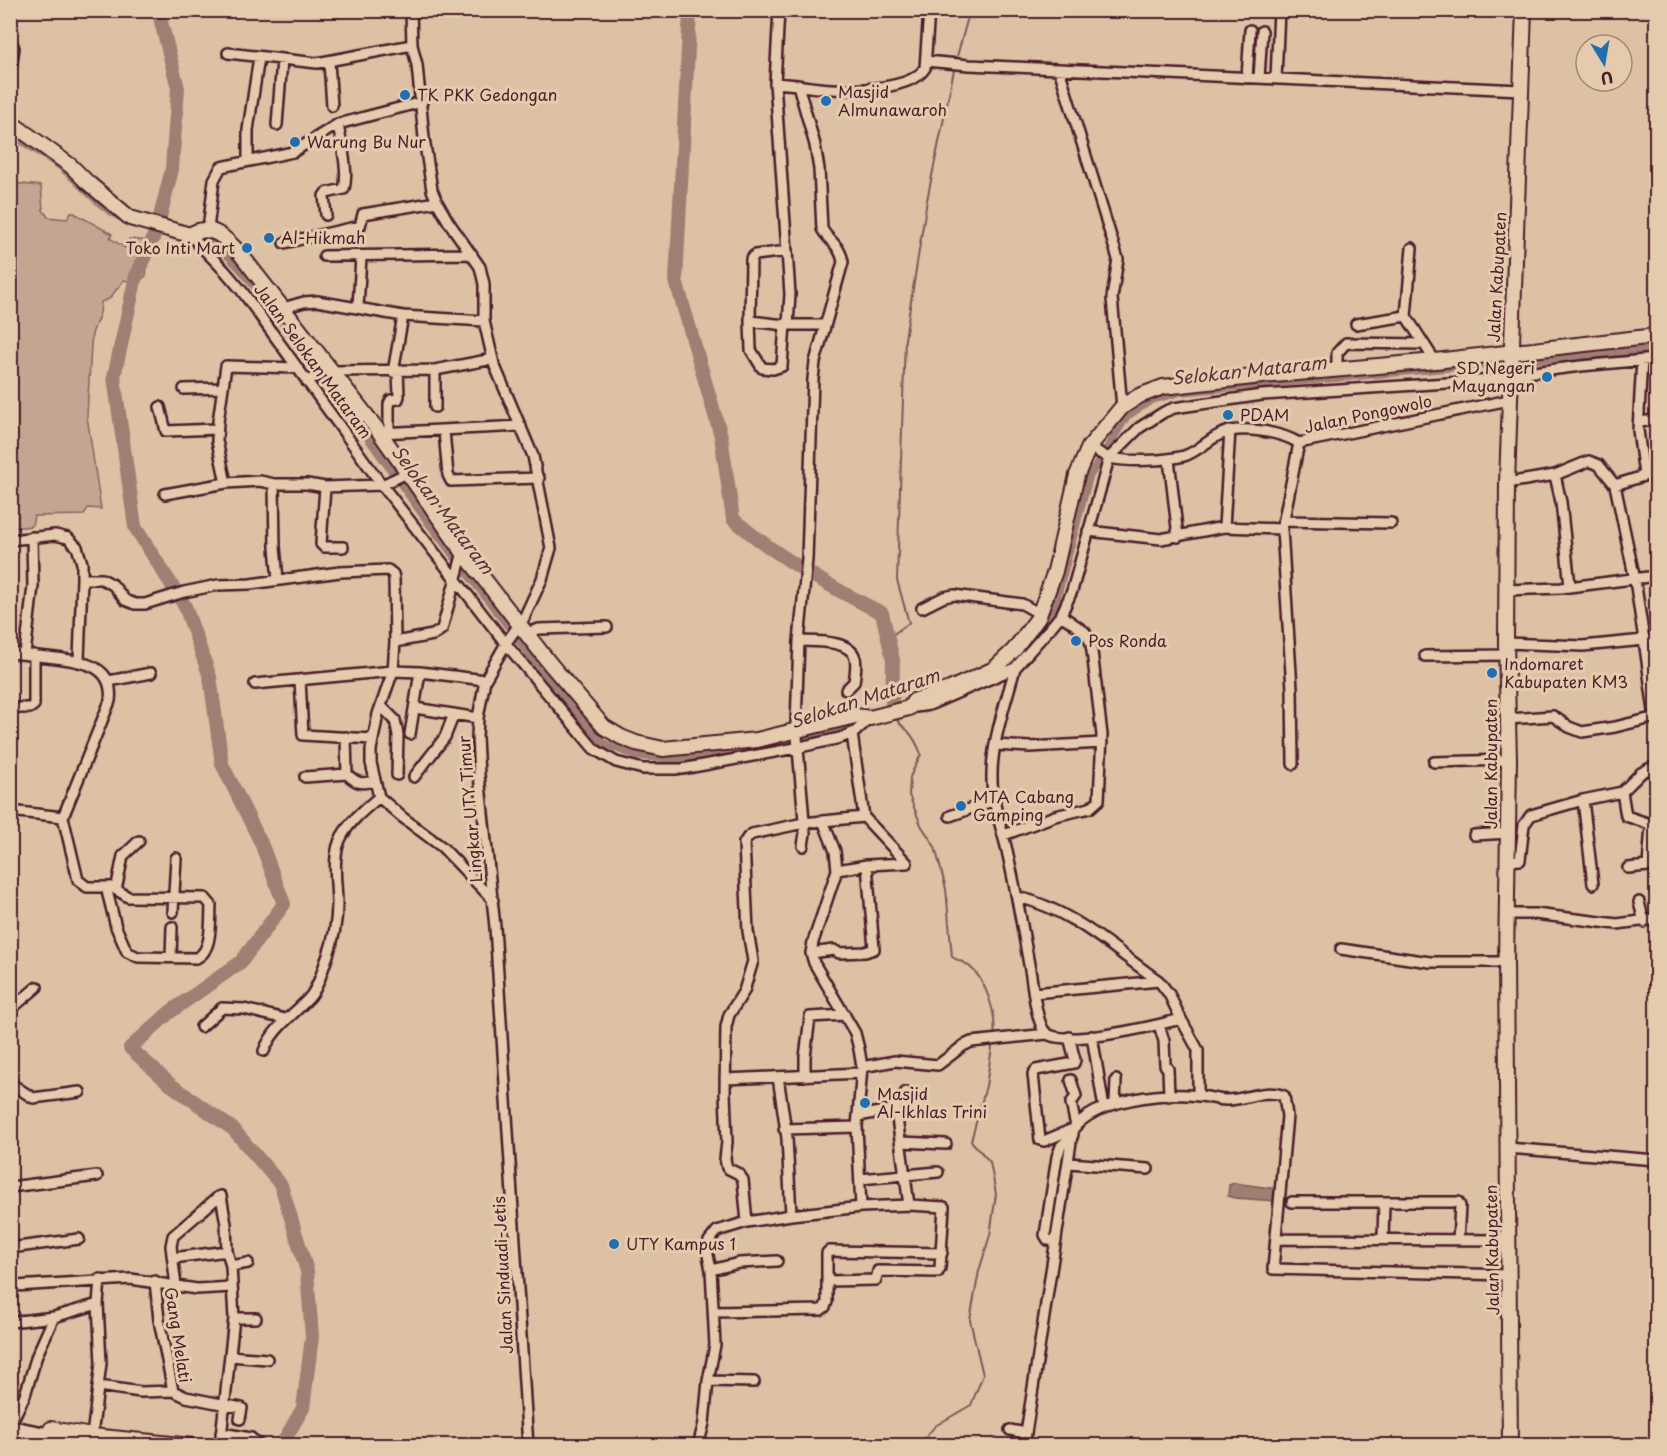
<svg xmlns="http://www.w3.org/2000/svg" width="1667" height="1456" font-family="'Playpen Sans',sans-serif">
<rect width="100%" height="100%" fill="#dcc1a5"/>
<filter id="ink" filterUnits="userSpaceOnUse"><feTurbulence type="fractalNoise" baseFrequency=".0167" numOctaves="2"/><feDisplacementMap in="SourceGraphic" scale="12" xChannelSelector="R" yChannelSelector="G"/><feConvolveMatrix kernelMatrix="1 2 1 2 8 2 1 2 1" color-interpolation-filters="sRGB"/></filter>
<g filter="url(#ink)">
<path fill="#c3a691" stroke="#86625e" stroke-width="1.5" d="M13 183 41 186 43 210 48 217 67 219 71 212 74 213 112 234 110 238 125 248 129 239 148 241 150 243C153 256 146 263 146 276L137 283 124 280 109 299 101 302 100 313 92 334 91 346 87 416 101 509 88 508 84 515 34 516 32 526 14 528Z"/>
<path fill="#a07e73" stroke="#7e5856" stroke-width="1.5" d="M1234 1183 1277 1189 1275 1201 1235 1198 1228 1196 1229 1185Z"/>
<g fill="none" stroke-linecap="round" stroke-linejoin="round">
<path stroke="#7e5856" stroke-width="2" d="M956 60 970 10
M888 638 909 623 897 580 905 339 927 200 955 65
M895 716C898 723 902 726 908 731 914 738 918 746 921 754L910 777 909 795 921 825 935 847 946 889 952 957C957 960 964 962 969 966 986 979 997 1015 994 1036
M919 1446 935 1426 971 1405 983 1375 970 1320 979 1271 990 1235 996 1194 990 1162 971 1141 986 1086 993 1041"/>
<path stroke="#a07e73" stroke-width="8" d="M10 133C27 145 45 155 61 167 82 184 98 206 122 218
M190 235 217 244 245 274 345 406 428 522 530 655 588 728 605 744 637 756 679 759 809 738 850 723
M1012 660 1025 648 1053 612 1089 477 1127 416 1152 400 1180 392 1656 349"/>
<path stroke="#a07e73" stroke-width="14" d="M158 10 178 88 172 169 157 229 136 276 114 377 135 527 185 606 210 677 222 764 261 843 284 904 241 962 170 1012 130 1048 171 1085 233 1129 281 1185 307 1271 312 1337 303 1408 281 1446
M690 10 676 281 721 436 733 519C777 557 830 587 882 613L893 660 892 709"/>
<g stroke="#4a1f2b" stroke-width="14">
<path id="street" d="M411 10 412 45 417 65 424 138 432 190 437 202 448 221 480 267 484 284V321L490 347 494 364 533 456 551 548 542 579 524 618 508 640 485 680 478 718 477 737 479 775 495 927 528 1446
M779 10 775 83 787 251 755 255 751 259 750 321 785 325H825
M10 39 14 48 10 75
M228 53 317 63 412 45
M926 61 969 65 1521 90
M329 62 332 106
M1059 69 1118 259 1112 298 1122 407
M1247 78 1250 30
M1259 78 1262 31
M1276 79 1279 10
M775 83 798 85
M277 125 282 60
M248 161V130L259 57
M326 215 324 196 326 193 344 189C349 170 341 144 338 124
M208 229 214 180 221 167 293 152 338 124 422 102
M190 235 225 271 242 291 382 485 506 644 594 749 616 762 643 769H682L796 748 840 738 855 732 870 718
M284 243 360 226 363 214 437 202
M1412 248 1406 316 1435 361
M787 251 790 294 788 325
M324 256 472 254
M358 307 361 257
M283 308 304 302 317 301 403 316 484 321
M750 321 751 350 762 368 773 369 782 366 785 325
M1356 324 1406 316
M1642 360 1638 430 1644 475
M435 370V407
M1337 370V353L1346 343 1424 344
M331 371 435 370 493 359
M393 372 403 316
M1510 375 1581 366 1656 359
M307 382 328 368
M184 389 222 388
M160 407 166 431 217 429
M1639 422 1656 420
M444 431 448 475 451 481 539 478
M380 433 521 426
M389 433V404L391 400 398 399 399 396 398 371
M1089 447C1096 450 1103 456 1110 458 1128 462 1166 461 1184 456 1197 452 1207 441 1219 435 1239 424 1281 432 1299 443
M1169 459 1178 537
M1555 475 1561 502 1570 586
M274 484 260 481 226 483 217 441 218 422 226 366 296 368
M1615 485 1656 472
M325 487 321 544 324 547H343
M165 494 226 483
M1283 521 1391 523
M1224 527 1230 430
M1282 529 1292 689 1293 764
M1088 531 1161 539 1224 527 1282 529 1299 443 1509 400
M10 540 55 535 68 538 77 547 82 563V579L79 660
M463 552 442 629 433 635 395 642 393 671 378 714 371 750V763L379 797 402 817 442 847 493 900
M82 579H102L113 585 125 600 135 604H145L184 592 218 585 250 584 340 572 388 570 393 574 394 578 395 642
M278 580 275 547 274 484H307L325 487 382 485 407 473
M1506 590 1561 588 1656 576
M922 608 944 597 954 595 1022 604 1040 614
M526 633 539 629 607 627
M799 641C814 642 850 639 855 658 857 665 855 675 854 682L846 690
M1506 643 1583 646 1644 640 1635 580 1615 485 1599 465 1589 461 1555 475 1507 483
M10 653C23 654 35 656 48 657 76 661 115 662 110 701L63 817 78 880 87 887H112L128 897 205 898 211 905C210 920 213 952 196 958L138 957 127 952 116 927 106 887
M25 654 33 586 32 537
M1425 656 1506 655
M1015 668C1006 703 991 742 992 779 992 804 1003 831 1008 855 1017 895 1024 936 1031 976 1033 989 1037 1025 1046 1033 1064 1048 1158 1025 1181 1019L1198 1050V1095
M300 680 303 735 372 739
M109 681 151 673
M255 684 393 671 420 672 485 680
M381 706 395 720 398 735 397 775
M10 708H30L34 705V655
M415 708 478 718
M909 708 929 705 1015 668 1051 627 1061 615 1072 591 1109 458 1139 428 1164 412 1174 408 1262 395 1509 379
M1655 718 1644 640 1656 638
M1508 719 1553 716 1569 727 1582 732 1615 727 1656 717
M410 734 420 672
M852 734 864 817 907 863 867 865
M346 737 347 774
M995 745 1030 747 1102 743
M1434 762 1509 760
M305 777 347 774C357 784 361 784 375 781
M414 777 445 737 454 714
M1622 792 1626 816 1656 826
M1583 800 1593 884
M10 811 63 817
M950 816 995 800
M823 821 864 817
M1004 835 1055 816 1090 808 1099 800 1102 735 1091 643 1085 632 1061 615
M1474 835 1508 833
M803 846 805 833 796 724 799 641 807 559 813 379 815 362 843 262C840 244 829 242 822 229L819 169 815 145 798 85C825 91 908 95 925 68L929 10
M1506 861 1520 860 1524 825 1531 815 1583 800 1622 792 1641 773 1656 765
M1648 866 1651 825
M1628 868 1648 866 1656 868
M116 890 123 856 139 841
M1018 897C1073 910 1113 949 1159 981L1034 993
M1639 902 1644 922
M173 912 176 858
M1507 914H1535L1617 924 1656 919
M1341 949 1430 962H1506
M811 953 834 950 839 953 865 952 874 949 867 865 837 870
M171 957 172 927
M1159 981 1169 994 1181 1019
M10 991 19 1001
M10 1010 37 987
M1159 1025 1164 1041 1165 1065 1168 1069 1169 1096
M201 1027 222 1008 244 1009 285 1019
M1092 1036 1104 1108
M1069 1037 1075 1060 1074 1063 1036 1070 1033 1074 1040 1140 1044 1141 1073 1129
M264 1051C273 1028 291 1017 308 999 318 989 322 971 327 958 333 942 337 922 337 904 337 884 331 855 342 836 351 820 365 809 379 797
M862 1067 895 1061 938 1065 963 1046 971 1042 1047 1034
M805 1076V1057L810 1017 845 1015
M778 1077 787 1138 791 1215
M725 1079 861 1073
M1071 1080 1076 1096 1071 1103 1076 1126
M10 1083 33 1098 80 1092
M1115 1104 1116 1080
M894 1110 906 1092
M858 1116 891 1110 896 1111 909 1205
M784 1129 857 1127
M901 1142 946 1144
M1507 1148 1656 1160
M1069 1163 1148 1169
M860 1179 938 1172
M10 1187 97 1176
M1292 1202H1458L1460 1206 1458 1240
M1276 1239 1508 1240
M1383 1239 1384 1202
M1056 1241 1048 1240 1045 1235 1057 1157 1061 1146 1073 1135
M10 1248 79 1239
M173 1258 227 1251
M231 1266 248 1263
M711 1270 739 1263 777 1261
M827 1281 876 1280 878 1271 938 1272 940 1268 944 1207 909 1205 861 1207
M15 1286 131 1279 176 1286
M713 1312 821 1310 825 1307 827 1302V1253L829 1251 942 1253
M234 1318H256
M10 1322 54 1317
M230 1356 267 1359
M708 1381 754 1382
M98 1386 141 1392 173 1391 159 1320 155 1281
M173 1391 186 1397 242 1408 240 1419
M12 1421 25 1395 37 1355 54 1317 98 1304 100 1279
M1010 1430 1026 1433
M221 1433 251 1438 260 1446
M92 1436 101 1363 98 1304
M220 1446 234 1318 231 1266 227 1251 226 1224 221 1196 218 1197 173 1236 171 1246 176 1286 197 1289 232 1287
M698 1446 704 1423 708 1381 715 1345 711 1270 707 1250 709 1241 717 1231 747 1222 743 1180 739 1174 727 1168 725 1159 727 1142 725 1093 726 1027 729 1015 744 991 753 961 748 931 744 843 748 837 752 834 804 823 823 821 835 851 837 870 813 942 811 953 814 963 855 1033 859 1049 862 1067 857 1127 861 1207 791 1215 747 1222
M1024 1446 1073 1129C1097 1099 1163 1092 1199 1096 1208 1096 1216 1100 1226 1100 1246 1100 1265 1088 1284 1096L1287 1116 1273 1269 1509 1275"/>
</g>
<g stroke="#4a1f2b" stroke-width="18">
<path id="secondary" d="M10 122 71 166 87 182 130 218 190 235C211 221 228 240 242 256L380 433 463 552 551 665 604 727 621 737 636 743 663 749 757 740 855 716 870 718 909 708 914 701 950 689 994 669 1014 650 1038 618 1055 571 1077 475 1089 447 1122 407 1139 396 1163 387 1262 376 1435 361 1656 336
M51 1429 92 1436 192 1446
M1510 1446 1506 962 1509 760 1506 643 1507 483 1524 10"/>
</g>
<g stroke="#4a1f2b" stroke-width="21">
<path id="highway" d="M10 1429 97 1446"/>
</g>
<use href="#street" stroke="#e5cbad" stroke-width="9"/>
<use href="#secondary" stroke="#e5cbad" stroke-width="14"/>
<use href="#highway" stroke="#e5cbad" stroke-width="16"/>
</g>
</g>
<g fill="#1f6fb2" stroke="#e5cbad" stroke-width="2">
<circle cx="405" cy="95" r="6"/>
<circle cx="826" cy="101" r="6"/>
<circle cx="295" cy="142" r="6"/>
<circle cx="269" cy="238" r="6"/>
<circle cx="247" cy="248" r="6"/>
<circle cx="1547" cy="377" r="6"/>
<circle cx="1228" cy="415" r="6"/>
<circle cx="1076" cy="641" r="6"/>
<circle cx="1492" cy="673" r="6"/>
<circle cx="961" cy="806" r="6"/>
<circle cx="865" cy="1103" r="6"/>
<circle cx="614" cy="1244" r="6"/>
</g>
<g text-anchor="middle" stroke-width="6" stroke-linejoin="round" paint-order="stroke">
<g font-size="16" fill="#4a1f2b" stroke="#e5cbad" text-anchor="start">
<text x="838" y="98">Masjid<tspan x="838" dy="18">Almunawaroh</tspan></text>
<text x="417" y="101">TK PKK Gedongan</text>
<text x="307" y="148">Warung Bu Nur</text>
<text x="281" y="244">Al-Hikmah</text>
<text x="235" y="254" text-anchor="end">Toko Inti Mart</text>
<text x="1535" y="374" text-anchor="end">SD Negeri<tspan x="1535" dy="18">Mayangan</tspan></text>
<text x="1240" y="421">PDAM</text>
<text x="1088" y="647">Pos Ronda</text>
<text x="1504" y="670">Indomaret<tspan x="1504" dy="18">Kabupaten KM3</tspan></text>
<text x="973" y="803">MTA Cabang<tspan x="973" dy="18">Gamping</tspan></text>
<text x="877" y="1100">Masjid<tspan x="877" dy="18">Al-Ikhlas Trini</tspan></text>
<text x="626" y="1250">UTY Kampus 1</text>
</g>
<g font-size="16" fill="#4a1f2b" stroke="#e5cbad">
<text transform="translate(1497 277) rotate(-87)" y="6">Jalan Kabupaten</text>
<text transform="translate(313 361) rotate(54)" y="6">Jalan Selokan Mataram</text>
<text transform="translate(1368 414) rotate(-12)" y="6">Jalan Pongowolo</text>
<text transform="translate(1491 764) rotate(-90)" y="6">Jalan Kabupaten</text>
<text transform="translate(470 809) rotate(-95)" y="6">Lingkar UTY Timur</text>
<text transform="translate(1492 1250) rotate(-91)" y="6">Jalan Kabupaten</text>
<text transform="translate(503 1275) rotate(-93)" y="6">Jalan Sinduadi-Jetis</text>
<text transform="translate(178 1335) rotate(81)" y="6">Gang Melati</text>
</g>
<g font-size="18" font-style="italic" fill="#5b3239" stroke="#e5cbad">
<text transform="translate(1249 371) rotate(-6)" y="6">Selokan Mataram</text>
<text transform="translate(442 510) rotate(53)" y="6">Selokan Mataram</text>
<text transform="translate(865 699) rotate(-18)" y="6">Selokan Mataram</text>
</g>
</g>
<rect width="1667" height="1456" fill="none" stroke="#e5cbad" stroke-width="36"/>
<rect x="18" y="18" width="1631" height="1420" fill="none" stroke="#4a1f2b" stroke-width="2" filter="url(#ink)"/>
<g transform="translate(1604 63) rotate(169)"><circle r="28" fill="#e5cbad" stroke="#a78679" stroke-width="1.5"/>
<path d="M0-4.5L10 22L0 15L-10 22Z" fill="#1f6fb2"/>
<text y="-9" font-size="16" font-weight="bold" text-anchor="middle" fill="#4a1f2b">U</text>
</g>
</svg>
